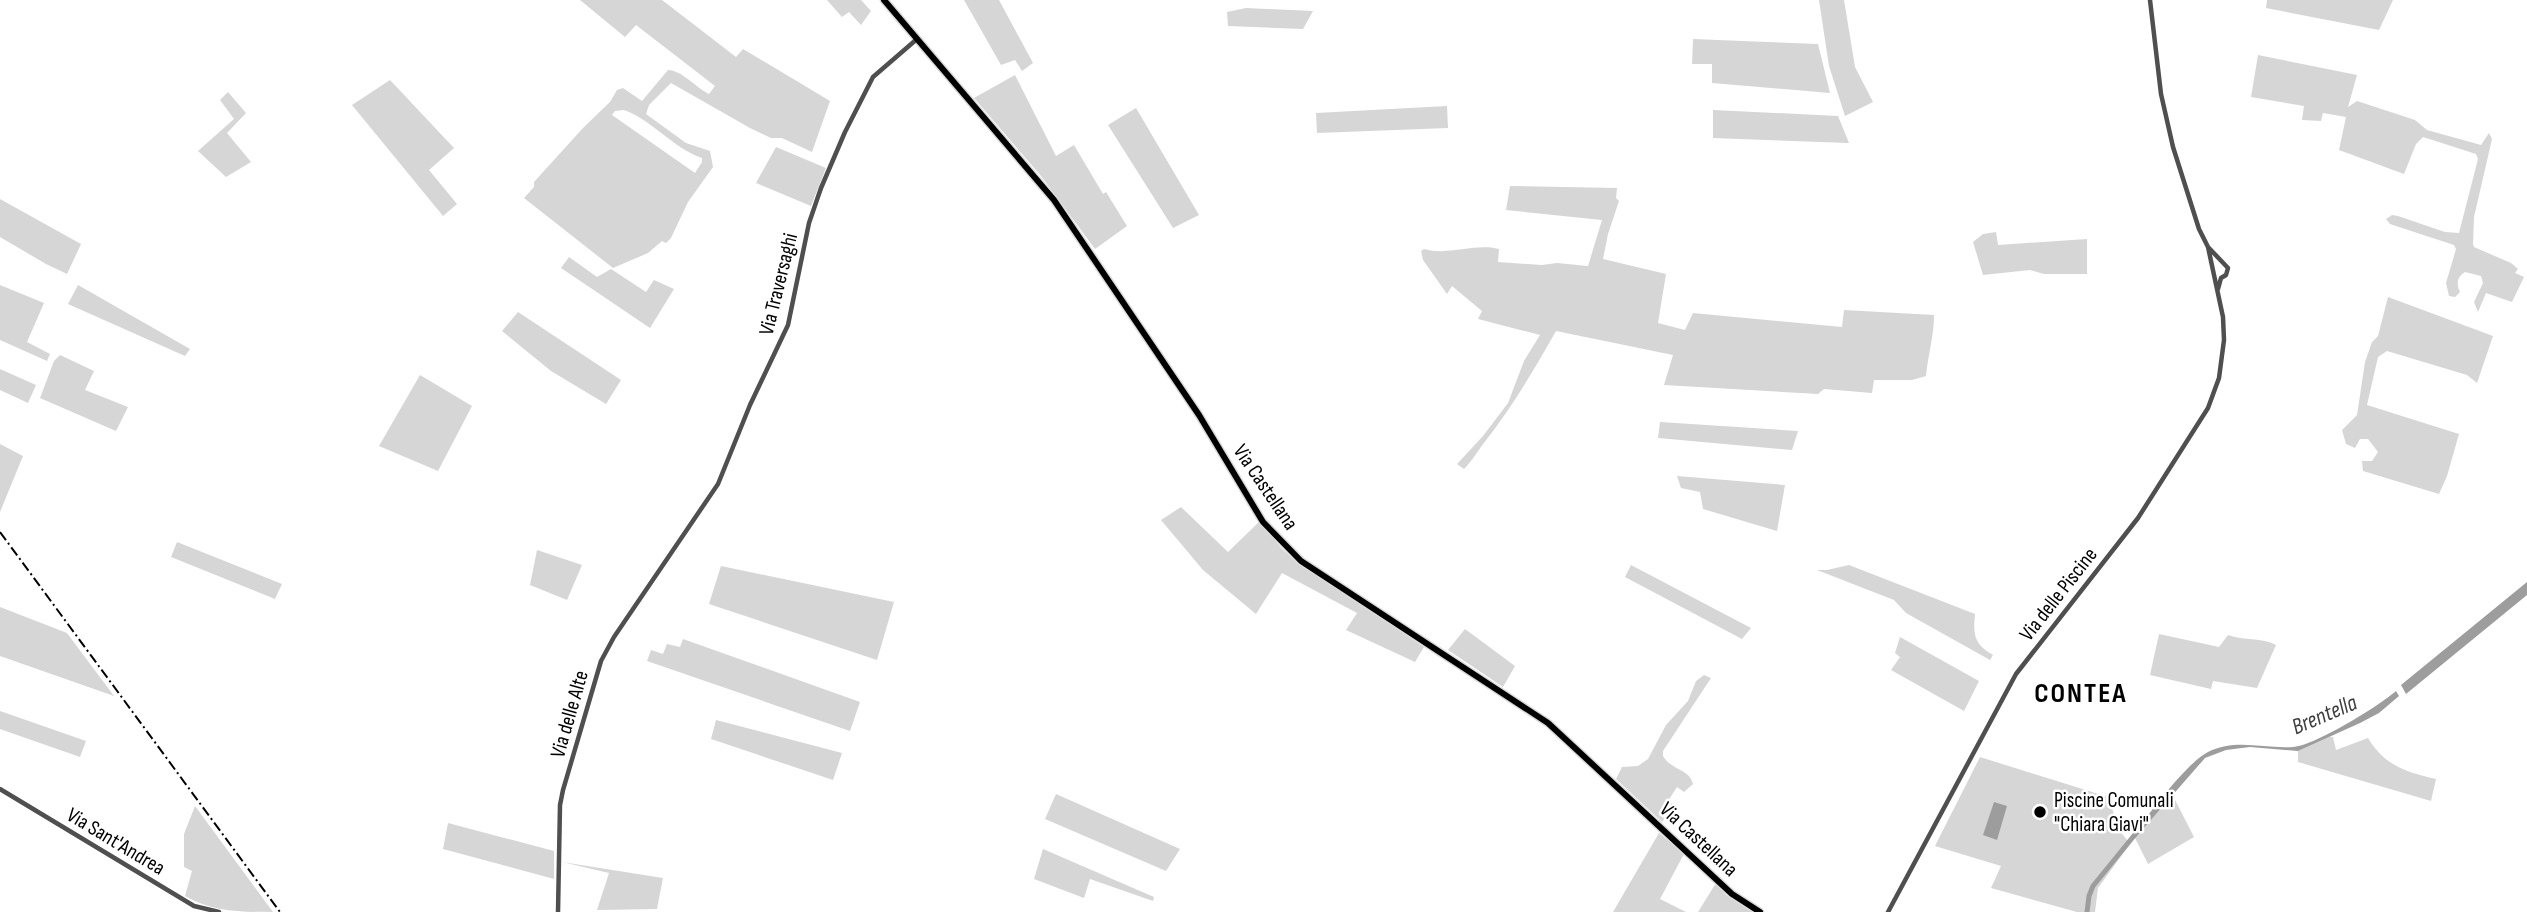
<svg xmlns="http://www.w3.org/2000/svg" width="2527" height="912" font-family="'Sofia Sans Condensed',sans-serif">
<rect width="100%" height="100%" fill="#fff"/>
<path fill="#d6d6d6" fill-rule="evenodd" d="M580 0H662L736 57 743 49 830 101 812 152 782 138H771L750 128 671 83 649 105 646 114 686 143 710 151 713 167 688 202 671 238 666 243 662 241 648 253 613 268 524 198 534 187V182L583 128 610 102 617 90 623 88 642 101 668 70C683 71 695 87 709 94L715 86 636 25 625 37ZM624 110C652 120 673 148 702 158V162L695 173 612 115 615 111Z
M827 0H861L871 11 861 25 849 12 842 17Z
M964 0H999L1033 63 1022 71 1015 60 1001 65Z
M1819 0H1844L1855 67 1873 102 1845 116 1829 66Z
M2267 0H2393L2379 30 2266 8Z
M1246 8 1313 11 1303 29 1228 26 1227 12Z
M1693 39 1818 44 1830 93 1712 83V64H1692Z
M2258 55 2357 75 2348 107 2357 101 2415 120 2427 130 2481 145 2489 133 2492 139 2474 217 2473 244 2474 247 2511 263 2518 269 2515 273 2524 277 2512 302 2486 293 2478 312 2474 302 2483 283 2481 276 2465 272C2457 277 2456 284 2460 292L2455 297 2449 296 2446 283 2456 249 2454 245 2390 224 2386 219 2392 215 2398 216 2445 232 2459 233 2478 159 2476 154 2423 137 2416 144 2404 174 2339 150 2346 117 2323 113 2321 121 2302 120 2304 106 2251 97Z
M1015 75 1056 156 1074 145 1103 194 1106 192 1127 226 1095 249 1041 176 974 98Z
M390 80 454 148 429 170 457 204 443 216 352 105Z
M228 92 246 113 227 133 251 162 226 177 198 151 234 119 220 100Z
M1447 106 1448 128 1317 133 1316 113Z
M1136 108 1199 215 1173 228 1108 125Z
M1713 110 1838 116 1849 143 1713 138Z
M776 147 826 168 811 206 756 183Z
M1510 186 1617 188 1616 198 1619 201 1608 234 1603 259 1666 274 1658 323 1685 330 1693 313 1842 327 1844 310 1934 315C1934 336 1928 355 1926 376L1912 380H1874L1872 393 1824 389 1818 394 1664 385 1673 355 1556 331C1534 370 1512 407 1484 443 1477 452 1472 461 1464 469L1457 464 1483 436 1508 403 1524 361 1540 335 1478 319 1482 311 1452 286 1447 294 1423 260 1421 251 1424 249C1449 256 1474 243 1499 249L1498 262 1542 265 1557 263 1588 266 1602 220 1506 210Z
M0 199 81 244 67 274 46 264 0 237Z
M1996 232 1998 245 2087 239V274H2044L2030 270 1983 275 1973 242 1983 234Z
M569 257 597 277 611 269 646 292 654 280 674 289 650 328 561 268Z
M0 285 44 303 27 342 50 354 47 361 0 340Z
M78 285 190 349 185 356 68 304Z
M2388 297 2493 336 2477 383 2467 375 2387 351 2378 357 2367 405 2459 434 2447 476 2439 494 2363 471 2362 461H2372L2378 452 2368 439H2360L2355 448 2346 444 2342 430 2357 415 2365 362 2372 342 2378 336Z
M518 312 621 380 606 404 551 371 502 331Z
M60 355 94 371 85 390 128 407 116 431 40 398 54 361Z
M0 369 36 385 28 403 0 390Z
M420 375 472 406 438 471 379 446Z
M1660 422 1798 431 1792 450 1658 438Z
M0 444 23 456 0 512Z
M1677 476 1785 485 1777 531 1703 509 1700 492 1681 488Z
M1181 507 1228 552 1260 521 1282 549 1298 563 1424 647 1415 662 1346 630 1357 613 1282 573 1256 614 1203 570 1161 520Z
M177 542 282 584 275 599 171 557Z
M537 550 582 565 567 600 530 585Z
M1631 565 1751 628 1742 639 1625 577Z
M1849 565 1975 614C1973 635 1974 644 1993 655L1990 660 1906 613 1894 600 1817 570H1827Z
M721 566 894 602 877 660 709 604Z
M0 607 67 633 114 696 0 656Z
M1465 629 1515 666 1503 687 1448 650Z
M2159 634 2219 647 2228 635C2244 641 2262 637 2276 645L2257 688 2213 681 2211 689 2150 675Z
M1900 637 1979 681 1964 711 1891 670 1900 657 1895 653Z
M683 639 860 702 850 731 647 661 651 650 663 654 667 644 680 647Z
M1704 675 1711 678 1663 751V756C1672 771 1689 768 1693 784L1684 792 1677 787 1668 801 1675 805 1662 822 1616 779 1622 767 1638 766 1648 759 1666 725 1688 701 1696 681Z
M0 711 86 741 80 757 0 729Z
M716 720 842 753 833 780 711 739Z
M2329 737H2333L2336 750 2368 738C2385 766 2406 772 2436 779L2431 801 2298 762V751Z
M1980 757 2108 797 2120 831 2130 844 2098 888 2095 912H2077L1991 888 2001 866 1935 846Z
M1056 794 1180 849 1166 871 1045 819Z
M2172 794 2194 837 2148 864 2135 838Z
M195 806 273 912C240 912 213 912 185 896L192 871 184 867V834Z
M448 823 554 851V879L443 849Z
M1659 833 1684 854 1660 899 1686 912H1613Z
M1043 849 1154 897 1153 901 1090 879 1084 898 1034 879Z
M562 862 663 878 657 909 597 910 609 873Z
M1716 883 1726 895 1752 912H1698Z"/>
<path fill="#9d9d9d" d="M2527 582V595L2406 694 2401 685Z
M2396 691 2399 696 2379 713 2360 723 2298 751 2250 747 2226 750 2205 758 2135 838 2132 835C2151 813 2184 765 2208 752 2236 738 2264 749 2293 747 2314 746 2379 706 2396 691Z
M1994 802 2007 806 1997 840 1983 835Z"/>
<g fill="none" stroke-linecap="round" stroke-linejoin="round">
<path stroke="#9d9d9d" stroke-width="5" d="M2087 912 2089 896 2093 886 2137 832"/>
<g stroke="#dbdbdb" stroke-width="9">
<path id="major" d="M884 0 1054 200 1199 415 1263 522 1301 561 1548 723 1732 894 1760 912"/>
</g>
<path stroke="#4f4f4f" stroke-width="4.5" d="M2150 0 2161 94 2173 147 2199 229 2208 247 2228 268 2226 275 2221 278 2218 289
M0 789 194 906 219 912
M558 912 560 805 563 790 601 661 614 637 718 484 750 405 788 325 809 223 821 188 845 132 873 77 917 39
M1888 912 2016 674 2138 518 2208 408 2219 378 2224 340 2223 317 2208 247"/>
<use href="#major" stroke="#000" stroke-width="6"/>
<path stroke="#000" stroke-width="2" stroke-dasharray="10 3.5 2 3.5" stroke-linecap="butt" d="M0 532 280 912"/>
</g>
<circle fill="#000" stroke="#fff" stroke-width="2.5" cx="2040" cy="812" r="7"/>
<g text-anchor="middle" stroke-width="5" stroke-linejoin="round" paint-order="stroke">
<g font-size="21" fill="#000" stroke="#fff">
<text transform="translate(778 284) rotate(-76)" y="7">Via Traversaghi</text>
<text transform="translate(1266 487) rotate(56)" y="7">Via Castellana</text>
<text transform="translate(2058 594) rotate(-52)" y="7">Via delle Piscine</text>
<text transform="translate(569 714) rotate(-74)" y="7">Via delle Alte</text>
<text transform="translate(1699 839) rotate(43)" y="7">Via Castellana</text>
<text transform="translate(116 841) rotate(31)" y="7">Via Sant'Andrea</text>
</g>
<g font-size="21" fill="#000" stroke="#fff" text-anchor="start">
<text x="2054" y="807">Piscine Comunali<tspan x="2054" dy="24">"Chiara Giavi"</tspan></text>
</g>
<g font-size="23" font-style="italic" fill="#3e3e3e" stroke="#fff">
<text transform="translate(2324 714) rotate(-23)" y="8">Brentella</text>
</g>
<g font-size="28" font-weight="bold" letter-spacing="2" fill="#000" stroke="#fff">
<text x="2081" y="702">CONTEA</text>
</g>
</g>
</svg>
